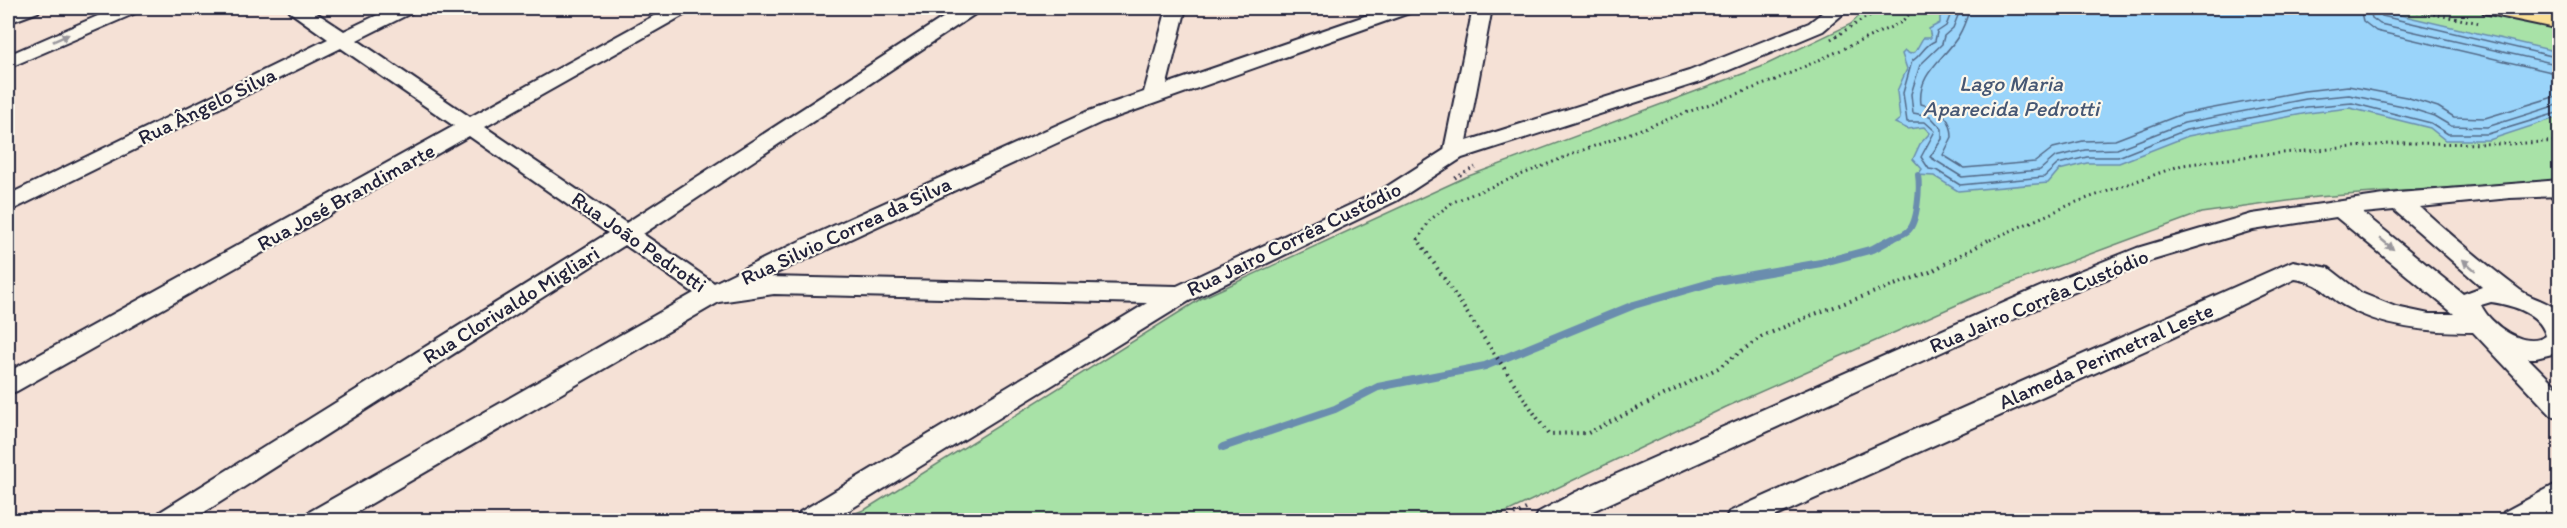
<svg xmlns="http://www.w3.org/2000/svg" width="2567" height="528" font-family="Itim,sans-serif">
<rect width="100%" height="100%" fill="#f5e1d6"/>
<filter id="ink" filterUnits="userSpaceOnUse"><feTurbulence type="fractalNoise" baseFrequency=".0167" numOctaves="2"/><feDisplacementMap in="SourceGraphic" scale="12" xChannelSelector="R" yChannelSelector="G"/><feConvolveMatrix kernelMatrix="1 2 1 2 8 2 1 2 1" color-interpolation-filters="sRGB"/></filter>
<g filter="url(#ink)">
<path fill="#a8e2a7" stroke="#658271" stroke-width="1.5" d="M1867 8H2471L2559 26V180L2317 197 2201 213 1977 296 1726 407 1490 520H839L866 509 1202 298 1466 177 1761 67 1851 24Z"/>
<path fill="#9ad4fa" stroke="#6a8dae" stroke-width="1.5" d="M1949 8H2370L2559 52V117L2489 140H2445L2430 128 2350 108 2308 113 2188 136 2119 163H2087L2059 170 2048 183 1958 191 1934 176 1918 175 1922 169 1913 159 1920 144 1930 133 1924 127 1908 129 1895 123 1900 119 1897 91 1907 69 1902 54 1905 51 1910 54 1915 52 1923 38H1931L1929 29 1940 23V17Z"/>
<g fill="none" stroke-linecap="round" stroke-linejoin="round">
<path stroke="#526987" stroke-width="1.5" d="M1953 8 1946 26 1937 32 1935 41C1924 45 1922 55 1912 61L1903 93 1907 122H1925L1935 131 1921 157 1929 169 1936 170 1960 185 2044 177 2058 164 2087 157H2118L2186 130 2307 107 2352 103 2431 123 2448 134H2488L2560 112
M1961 8 1953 28 1944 36 1942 44 1920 65 1911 94 1913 113 1930 116 1942 129V139L1930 157 1962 177 2040 170 2055 157 2085 150 2117 149 2184 123 2306 99 2349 95 2403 106 2434 116 2451 126 2487 127 2560 104
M1970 8C1967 17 1964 27 1959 35 1945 59 1917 73 1921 104 1939 108 1952 118 1952 137L1943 155 1964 168 2035 162 2053 148 2083 141 2115 140 2182 114 2304 91 2348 86 2406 97 2438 107 2454 117 2485 118 2560 95
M2360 8 2363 21 2376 31 2560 74
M2369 8 2372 18 2380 24 2560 65
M2377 8 2382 16 2560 58"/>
<path stroke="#6a8dae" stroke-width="6" d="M1890 240C1896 237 1903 235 1908 231 1918 222 1920 187 1918 175"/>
<path stroke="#6a8dae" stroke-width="8" d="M1223 447 1335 409 1378 387 1485 366 1634 305 1717 281 1821 263 1873 249 1893 238"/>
<g stroke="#22223b" stroke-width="4">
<path id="minor" d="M15 8H41L38 12 8 23V10Z
M116 8H141L138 12 8 68V55Z
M288 8H309L344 31 392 8H415L413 12 357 40 470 117 668 8H691L689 12 485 127 626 223 958 8H980L978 12 643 234 714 283 802 240 1086 112 1144 92 1167 8H1186L1167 84 1388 8H1414L1412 12 1102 122 768 277 1177 286 1380 191 1444 150 1473 8H1492L1467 141 1689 71 1809 23 1828 8H1850L1823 31 1703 81 1462 158 1396 201 1189 301 833 520H796L800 512 1147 303 774 294 719 302 343 520H305L309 512 694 293 625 245 192 520H156L160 512 608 233 469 136 17 391 8 394V372L454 126 341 48 8 212V195L328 39 290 12Z
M2560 180V196L2510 198 2420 207C2452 236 2485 264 2520 290 2532 299 2546 300 2560 312V352L2536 358H2528L2560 390V418L2551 415 2473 332C2429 332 2382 328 2343 305 2322 292 2322 283 2295 279L2153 347 1767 520H1725L1729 512 2293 261 2329 268 2361 293 2396 307 2429 314H2454L2336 217 2253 230 2153 260 2060 298 1573 520H1535L1539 512 1576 492 2042 286 2137 248 2252 214 2398 193ZM2394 210 2482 287 2463 294 2363 213ZM2491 302C2511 305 2540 312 2546 336 2525 350 2490 325 2481 305Z
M2560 482V507L2537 520H2500L2504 512Z"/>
</g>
<g stroke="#22223b" stroke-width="4">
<path id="major" d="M2480 8H2531L2560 13V29L2484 13Z"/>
</g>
<path stroke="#22223b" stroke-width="3" stroke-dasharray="1.5 4" stroke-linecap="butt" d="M2401 8 2480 23
M1831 39 1882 8
M1455 178 1475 167
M1418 240 1430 220 1453 202 1578 152 1773 81 1900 23 1916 8
M1990 240 2074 203 2182 165 2258 155 2402 143 2508 144 2560 141"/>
<path stroke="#22223b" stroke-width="4" stroke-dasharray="1.5 4.5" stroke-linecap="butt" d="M1417 238 1548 434 1588 433 1718 368 1761 337 1812 315 1930 272 1992 238
M1503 520 1528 508"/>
<use href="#minor" fill="#fbf7ec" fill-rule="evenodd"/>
<use href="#major" fill="#fadf96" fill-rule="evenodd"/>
</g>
<defs><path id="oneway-solid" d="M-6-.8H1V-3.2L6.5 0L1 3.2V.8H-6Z" transform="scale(1.5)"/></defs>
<g fill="#99979c">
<use href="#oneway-solid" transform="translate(61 38) rotate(-24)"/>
<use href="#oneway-solid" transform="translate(2387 244) rotate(40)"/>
<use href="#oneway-solid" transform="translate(2469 265) rotate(-139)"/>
</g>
</g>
<g text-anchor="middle" stroke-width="4.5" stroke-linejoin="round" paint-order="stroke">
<g font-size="21" fill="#22223b" stroke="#fbf7ec">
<text transform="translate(207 106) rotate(-26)" y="7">Rua Ângelo Silva</text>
<text transform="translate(346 197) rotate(-29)" y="7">Rua José Brandimarte</text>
<text transform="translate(846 231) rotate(-25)" y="7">Rua Silvio Correa da Silva</text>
<text transform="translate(1294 239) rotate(-26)" y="7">Rua Jairo Corrêa Custódio</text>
<text transform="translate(639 242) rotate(35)" y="7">Rua João Pedrotti</text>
<text transform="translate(2039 301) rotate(-23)" y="7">Rua Jairo Corrêa Custódio</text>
<text transform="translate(511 305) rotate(-32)" y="7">Rua Clorivaldo Migliari</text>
<text transform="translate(2106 356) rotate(-24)" y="7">Alameda Perimetral Leste</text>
</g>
<g font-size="22" font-style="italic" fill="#465774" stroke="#fbf7ec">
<text x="2011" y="91">Lago Maria<tspan x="2011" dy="25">Aparecida Pedrotti</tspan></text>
</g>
</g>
<rect width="2567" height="528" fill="none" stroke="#fbf7ec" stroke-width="30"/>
<rect x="15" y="15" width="2537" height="498" fill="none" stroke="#22223b" stroke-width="2" filter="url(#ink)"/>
</svg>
